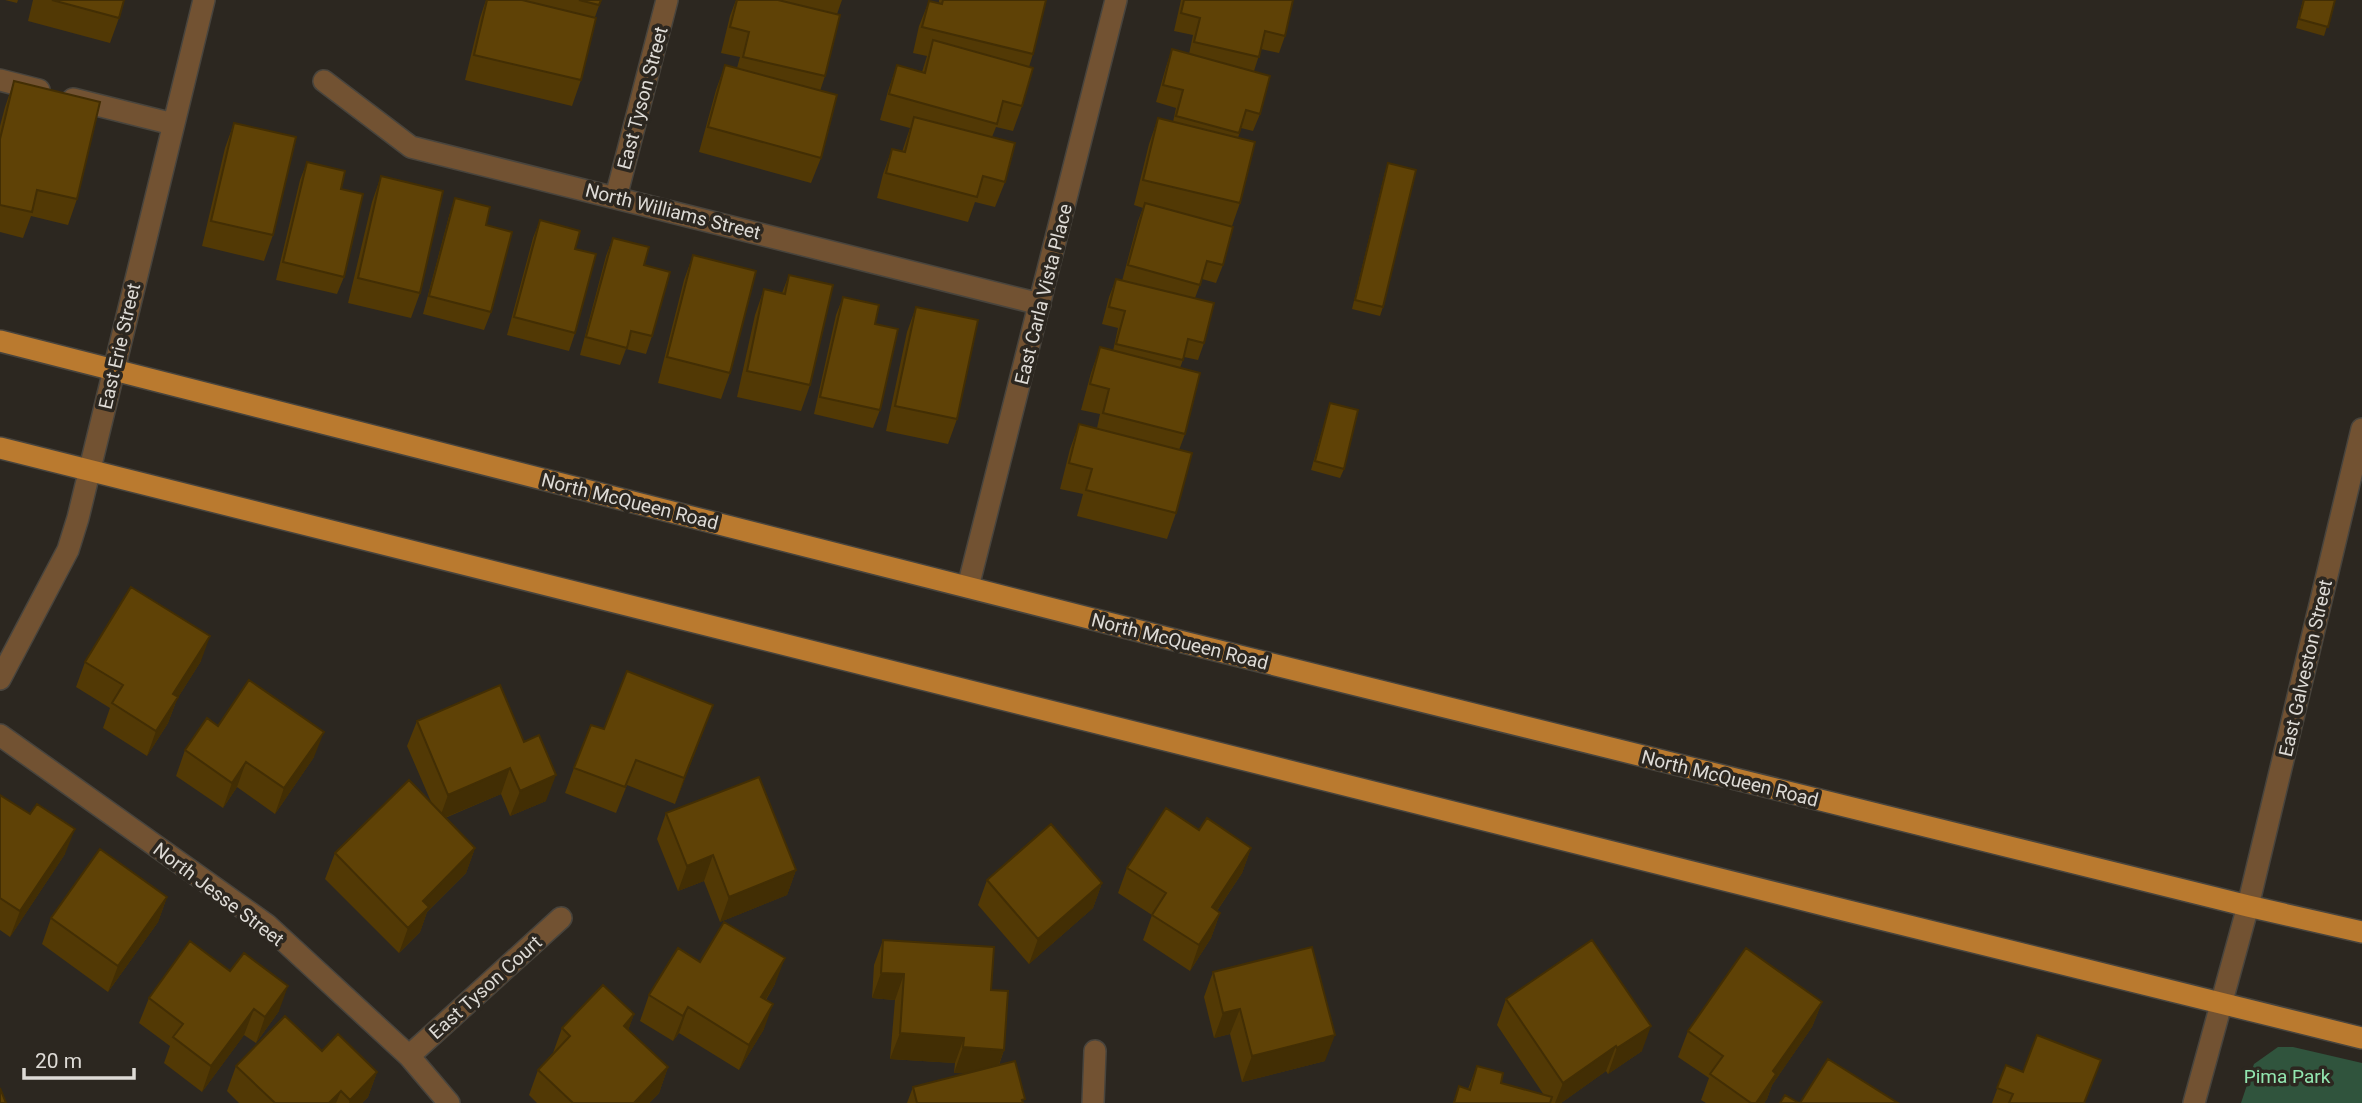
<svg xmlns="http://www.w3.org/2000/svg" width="2362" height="1103" font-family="Roboto,sans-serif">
<rect width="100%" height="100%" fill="#2c2720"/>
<path fill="#30543d" d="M2278 1047H2293L2362 1063V1103H2241L2254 1064Z"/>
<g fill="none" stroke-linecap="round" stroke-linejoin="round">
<g stroke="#48443d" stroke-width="24">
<path id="minor" d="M0 80 39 90
M324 81 411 147 1040 304
M73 99 173 124
M616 197 667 0
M968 587 1116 0
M0 679 68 550 78 518 204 0
M0 735 267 925 409 1056 449 1103
M409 1056 561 918
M1093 1103 1095 1051
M2194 1103 2248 906 2362 429"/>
</g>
<g stroke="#48443d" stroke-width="24">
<path id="major" d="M0 341 1179 641 2248 906 2362 932
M0 448 1832 907 2362 1038"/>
</g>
<use href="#minor" stroke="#725232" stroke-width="21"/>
<use href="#major" stroke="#ba7a2f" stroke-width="21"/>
</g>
<path fill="#523905" d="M5 0H18L17 3Z
M33 0H124L119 18 110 43 28 21Z
M486 0H601L595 17 581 80 572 106 465 80 480 18Z
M736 0H842L837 14 825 76 820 91 821 158 811 183 699 152 716 90 725 65 737 68 740 57 721 53 730 16Z
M939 0H1046L1033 54 1029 67 1022 106 1013 131 996 127 992 137 1005 182 995 207 975 202 968 222 877 198 883 174 892 149 902 152 910 128 880 120 888 91 897 65 922 72 927 56 913 53 919 26 929 1 939 3Z
M1181 0H1293L1285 36 1279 53 1261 49 1254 71 1260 114 1253 131 1241 128 1238 138 1240 203 1232 226 1223 265 1216 283 1202 279 1195 298 1204 343 1198 360 1184 357 1180 368 1185 434 1179 450 1176 513 1167 539 1077 516 1083 494 1060 489 1070 449 1079 424 1097 428 1100 414 1081 410 1091 373 1100 347 1113 351 1118 328 1102 324 1109 297 1116 279 1122 281 1138 221 1143 208 1134 205 1149 144 1158 118 1173 122 1176 108 1156 102 1166 67 1172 49 1189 54 1193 35 1174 31Z
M2303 0H2335L2324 36 2296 28Z
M14 81 77 199 68 225 31 216 23 238 0 232V126L5 107Z
M234 123 273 235 264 261 202 246 225 148Z
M307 162 344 277 337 294 276 280 300 180Z
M1388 163 1383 307 1380 316 1352 309 1385 172Z
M381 176 420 293 411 318 348 303 372 202Z
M455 198 486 225 491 312 484 330 423 314 449 216Z
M540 220 575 249V333L569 351 507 335 533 238Z
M613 238 644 265 652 336 646 354 626 349 620 365 580 355 606 256Z
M693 255 730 373 721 399 658 383 684 280Z
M789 275 810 385 801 411 737 397 755 315 764 289 782 293Z
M843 297 875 324 880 410 873 428 814 414 836 315Z
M916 307 957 419 948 444 886 431 907 332Z
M1330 403 1344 469 1340 478 1311 470Z
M201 661 177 699 168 723 147 756 103 728 110 708 76 687 85 662Z
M500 685 546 801 510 816 501 794 445 818 475 848 466 873 427 912 420 932 399 953 325 879 335 853 432 804 407 746 417 721Z
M713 705 675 804 627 785 616 813 565 793 574 768 604 729Z
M218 726 314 757 275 814 237 787 223 808 176 776 185 750Z
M0 795 65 854 10 937 0 930Z
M666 813 796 870 787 895 720 922 704 881 678 891 657 839Z
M1199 830 1251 848 1242 873 1217 911 1220 913 1211 938 1190 971 1143 940 1152 915 1118 893 1127 868Z
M987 880 1102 883 1093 908 1029 964 978 905Z
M167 897 158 922 108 992 42 944 51 918Z
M883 940 991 990 1004 1050 999 1065 1024 1103H907L913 1087 966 1073H954L955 1063 890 1059 895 1000 872 998 874 965Z
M700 962 775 984 766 1000 764 1029 739 1070 679 1033 673 1041 640 1021 649 995Z
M230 971 279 1011 256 1043 244 1035 202 1092 164 1063 170 1046 139 1023 149 998Z
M1213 972 1325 1061 1242 1082 1230 1034 1214 1038 1204 997Z
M1506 999 1642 1051 1608 1074 1606 1071 1561 1103H1453L1459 1086 1468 1089 1477 1066 1501 1083 1544 1095 1497 1025Z
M1822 1002 1812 1027 1772 1085 1767 1099 1764 1103H1706L1701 1100 1709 1078 1678 1057 1688 1031Z
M634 1014 628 1030 668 1067 659 1093 649 1103H537L529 1095 538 1070 553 1053 562 1028Z
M322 1051 377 1072 368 1097 362 1103H239L227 1091 236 1066Z
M2006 1065 2085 1103H1992Z"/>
<path fill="#422e04" d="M210 636 201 661 177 699 168 723 147 756 156 731 173 694Z
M713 705 704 730 675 804 684 778Z
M324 732 314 757 275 814 284 788Z
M246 762 237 787 223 808 232 783Z
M510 768 501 794 439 820 448 795Z
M556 775 546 801 510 816 520 791Z
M75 829 65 854 10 937 20 911Z
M475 848 466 873 427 912 420 932 399 953 408 928 423 901Z
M1251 848 1242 873 1202 933 1212 907Z
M713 855 704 881 678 891 687 866Z
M796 870 787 895 720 922 729 897Z
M1102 883 1093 908 1029 964 1038 939Z
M167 897 158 922 108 992 118 966Z
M1220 913 1211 938 1190 971 1199 945Z
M785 958 775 984 752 1022 761 997Z
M881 973 904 974 895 1000 872 998Z
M288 986 279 1011 256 1043 265 1017Z
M1822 1002 1812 1027 1772 1085 1767 1099 1764 1103H1756L1773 1071Z
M773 1004 764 1029 739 1070 749 1045Z
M688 1007 679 1033 673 1041 683 1016Z
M254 1009 244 1035 202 1092 211 1066Z
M1240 1009 1230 1034 1214 1038 1223 1013Z
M634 1014 625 1039 624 1026Z
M1651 1026 1642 1051 1608 1074 1617 1048Z
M900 1033 964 1038 955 1063 890 1059Z
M1335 1035 1325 1061 1242 1082 1252 1056Z
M1616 1046 1606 1071 1561 1103H1555L1563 1083Z
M963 1047 1004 1050 995 1075 954 1073Z
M668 1067 659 1093 649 1103H634Z
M377 1072 368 1097 362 1103H349L350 1100Z
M341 1091 336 1103H329Z"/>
<path fill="#5f4206" stroke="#422e04" stroke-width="2" d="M52 0H124L119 18Z
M487 0H522L596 18 581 80 474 55Z
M579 0H601L599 5Z
M737 0H778L840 15 825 76 743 57 749 32 730 27Z
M943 0H1046L1033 54 922 27 929 1 942 4Z
M1184 0H1293L1285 36 1265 31 1259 57 1194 42 1200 18 1181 13Z
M2304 0H2335L2328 27 2299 19Z
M933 40 1033 68 1022 106 1003 101 997 124 889 94 897 65 925 73Z
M1172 49 1270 76 1260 114 1246 110 1239 133 1176 116 1183 90 1163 85Z
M725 65 837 95 821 158 708 127Z
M14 81 100 102 77 199 37 190 32 212 0 205V139Z
M914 117 1015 143 1005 182 983 176 977 197 886 173 892 149 905 152Z
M1158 118 1255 142 1240 203 1143 180Z
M234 123 296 137 273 235 211 221Z
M307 162 345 171 341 189 363 194 344 277 283 262Z
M1388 163 1416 170 1383 307 1355 300Z
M381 176 443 191 420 293 358 278Z
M455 198 490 207 486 225 512 232 491 312 429 296Z
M1145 203 1233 227 1223 265 1207 261 1200 285 1128 265Z
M540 220 580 231 575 249 596 254 575 333 514 317Z
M613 238 649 247 644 265 670 272 652 336 631 331 627 348 586 337Z
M693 255 756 271 730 373 667 357Z
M789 275 833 285 810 385 747 371 764 289 785 294Z
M1116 279 1214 303 1204 343 1188 339 1183 360 1116 344 1125 311 1109 307Z
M843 297 879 305 875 324 898 329 880 410 820 397Z
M916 307 978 320 957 419 895 406Z
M1100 347 1200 373 1185 434 1103 413 1109 389 1090 384Z
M1330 403 1358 410 1344 469 1315 461Z
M1079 424 1192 453 1176 513 1086 490 1092 469 1069 463Z
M131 587 210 636 173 694 178 697 156 731 112 703 123 685 85 662Z
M627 671 713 705 684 778 636 760 625 787 574 768 591 725 604 729Z
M249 680 324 732 284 788 246 762 232 783 185 750 207 718 218 726Z
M500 685 524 742 539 735 556 775 520 791 510 768 448 795 417 721Z
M759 777 796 870 729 897 713 855 687 866 666 813Z
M409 780 475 848 423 901 429 907 408 928 335 853Z
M0 795 30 814 37 804 75 829 20 911 0 898Z
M1166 808 1199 830 1207 818 1251 848 1212 907 1220 913 1199 945 1152 915 1166 893 1127 868Z
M1051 824 1102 883 1038 939 987 880Z
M100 849 167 897 118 966 51 918Z
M724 922 785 958 761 997 773 1004 749 1045 688 1007 683 1016 649 995 678 948 700 962Z
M883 940 994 947 991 990 1008 991 1004 1050 963 1047 964 1038 900 1033 904 974 881 973Z
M1592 940 1651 1026 1617 1048 1616 1046 1563 1083 1506 999Z
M190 941 230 971 244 953 288 986 265 1017 254 1009 211 1066 173 1037 183 1024 149 998Z
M1312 947 1335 1035 1252 1056 1240 1009 1223 1013 1213 972Z
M1746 948 1822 1002 1773 1071 1776 1074 1756 1103H1751L1710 1074 1723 1056 1688 1031Z
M603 985 634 1014 624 1026 668 1067 634 1103H573L538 1070 570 1036 562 1028Z
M285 1016 322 1051 338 1034 377 1072 350 1100 341 1091 329 1103H275L236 1066Z
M2037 1035 2101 1060 2084 1103H2009L2013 1094 1997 1088 2006 1065 2023 1072Z
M1828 1059 1898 1103H1800Z
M1015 1061 1025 1099 1022 1100 1023 1103H917L913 1087Z
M1477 1066 1503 1073 1501 1083 1552 1097 1550 1103H1454L1459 1086 1470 1090Z
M0 1088 6 1103H0Z
M1785 1095 1799 1103H1780Z"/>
<g text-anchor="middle" stroke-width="7" stroke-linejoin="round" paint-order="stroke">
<g font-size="19" fill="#dedbd6" stroke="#2c2720">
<text transform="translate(642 98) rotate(-75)" y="7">East Tyson Street</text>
<text transform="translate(673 211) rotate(14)" y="7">North Williams Street</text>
<text transform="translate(1043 294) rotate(-76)" y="7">East Carla Vista Place</text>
<text transform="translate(119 346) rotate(-77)" y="7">East Erie Street</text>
<text transform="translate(630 501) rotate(14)" y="7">North McQueen Road</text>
<text transform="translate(1180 641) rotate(14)" y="7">North McQueen Road</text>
<text transform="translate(2305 668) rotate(-77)" y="7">East Galveston Street</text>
<text transform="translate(1730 778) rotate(14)" y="7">North McQueen Road</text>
<text transform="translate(219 894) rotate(37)" y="7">North Jesse Street</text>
<text transform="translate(485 987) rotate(-42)" y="7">East Tyson Court</text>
</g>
<g font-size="19" fill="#93e6b0" stroke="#2c2720">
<text x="2287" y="1083">Pima Park</text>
</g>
</g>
<path d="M24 1068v10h110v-10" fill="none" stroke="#dedbd6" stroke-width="3.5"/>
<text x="35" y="1068" font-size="21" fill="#dedbd6" stroke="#2c2720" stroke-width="5" paint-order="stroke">20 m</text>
</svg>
